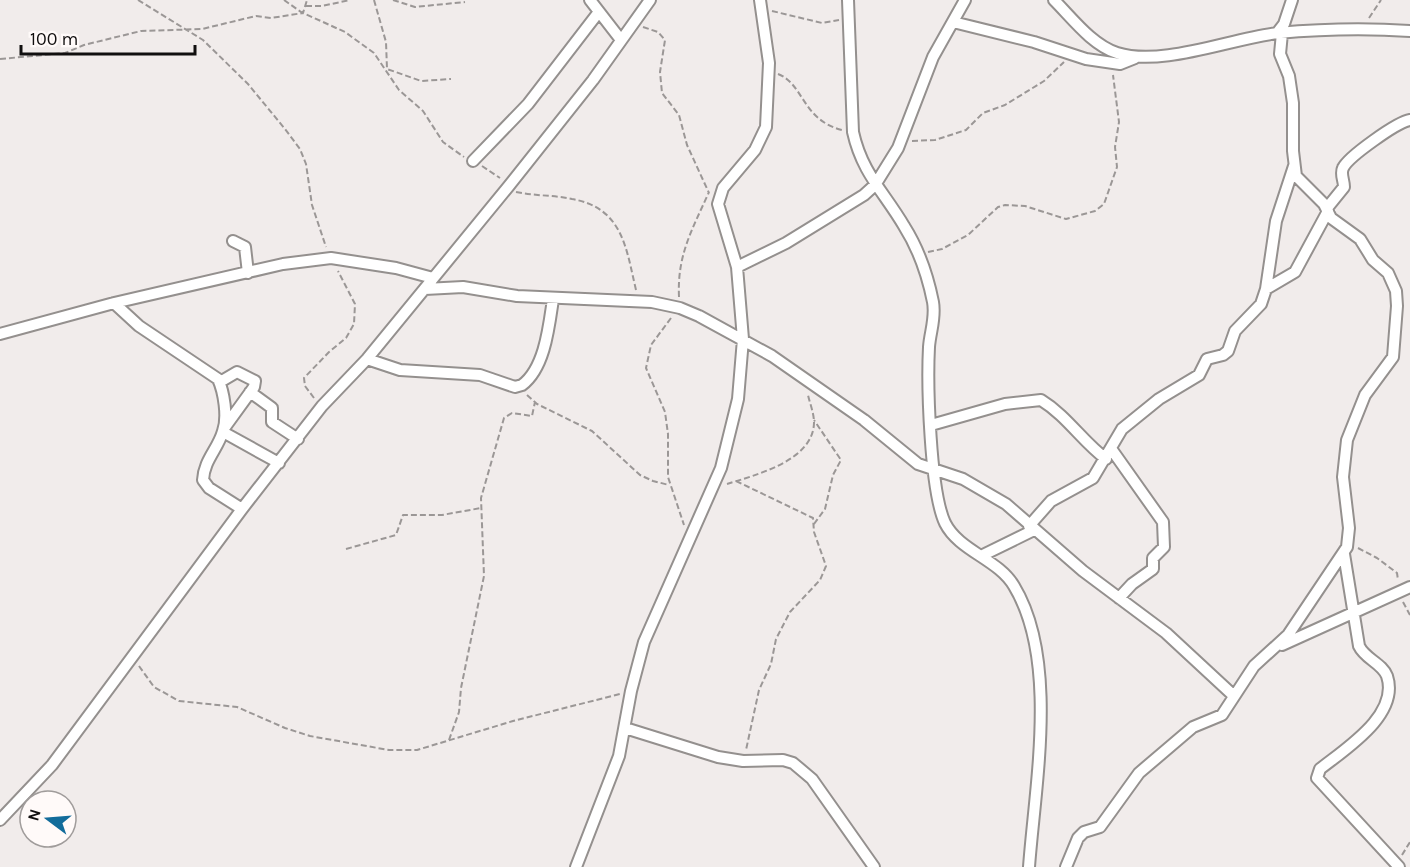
<svg xmlns="http://www.w3.org/2000/svg" width="1410" height="867" font-family="Karla,sans-serif">
<rect width="100%" height="100%" fill="#f1eceb"/>
<g fill="none" stroke-linecap="round" stroke-linejoin="round">
<g stroke="#94908e" stroke-width="14">
<path id="minor" d="M590 0 621 40
M848 0 853 132C862 173 884 192 904 226 918 248 928 277 933 302 936 318 930 332 929 347 927 384 930 491 945 523 959 551 998 559 1014 586 1059 660 1035 785 1029 867
M1054 0C1072 18 1092 45 1117 53 1162 67 1229 39 1278 33 1322 29 1366 28 1410 31
M953 22 1034 42 1086 59 1120 64 1135 58
M1277 33 1284 24 1292 0
M473 161 528 104 598 13
M1327 208 1344 187C1344 180 1340 174 1343 168 1348 157 1397 122 1410 120
M233 241 245 247 248 273
M737 267 786 243 864 195 875 185 898 148 933 57 965 0
M425 289 463 287 517 296 652 302 680 308 699 316 772 356 864 420 918 464 963 479 1006 504 1083 571 1166 633 1234 696
M1266 289 1295 272 1328 211
M114 303 139 326 218 379C224 392 228 417 223 431 218 449 204 460 203 480L209 488 242 509
M0 334 114 303 283 264 331 258 396 268 433 278
M367 359 400 370 480 375 515 387 522 385C545 368 549 326 553 299
M220 382 237 372 255 381 254 387 225 427
M250 392 272 408V422L298 439
M931 425 1005 404 1041 400C1067 416 1082 441 1106 459
M223 432 279 463
M1112 450 1163 522 1164 547 1153 558V569L1132 584 1119 598
M1029 526 1051 501 1093 478 1122 429 1159 399 1199 375 1207 359 1223 355 1228 351 1235 331 1261 304 1266 289 1276 221 1294 166
M1344 554 1359 646C1365 659 1382 663 1387 676 1400 715 1345 749 1320 769L1317 778 1399 867
M983 555 1034 530
M1282 645 1410 587
M625 728 718 757 743 761 783 760 793 763 812 779 874 867
M0 820 52 765 242 509 322 406 367 359 508 187 593 80 650 0
M576 867 619 756 631 691 644 642 721 468 738 399 743 339 737 267 718 204 723 188 755 150 766 127 769 63 760 0
M1066 867 1078 838 1084 832 1100 827 1139 773 1193 727 1222 715 1254 666 1288 635 1347 547 1349 528 1343 477 1347 440 1365 395 1393 357 1397 306 1396 291 1388 273 1373 260 1360 239 1331 218 1324 204 1296 176 1293 151V103L1289 76 1280 54 1282 33"/>
</g>
<path stroke="#9b9796" stroke-width="2" stroke-dasharray="6 3" stroke-linecap="butt" d="M138 0 203 40 248 84 285 129 300 149 306 164 312 205 326 247
M284 0 301 12 345 32 374 53 399 90 423 111 443 142 464 157
M374 0 386 42 387 69 421 81 451 79
M393 0 415 7 465 2
M306 6H322L350 0
M772 11 822 23 839 20
M1369 18 1381 0
M643 27 658 32 665 40 660 72 662 93 679 115 687 145 709 193
M0 59 65 53 84 45 141 31 202 29 256 16 271 18 303 13 307 0
M778 74C804 84 802 120 842 130
M912 141 935 140 966 130 983 113 1005 105 1044 81 1064 62
M482 166 500 178
M516 192C535 196 554 195 572 199 623 208 626 248 636 290
M928 252 942 249 968 235 998 207 1005 205 1025 206 1066 219 1095 211 1104 204 1117 167 1115 147 1119 122 1113 75
M679 297C677 255 692 230 709 192
M671 318 651 345 646 368 665 412 668 434V477L684 525
M527 395 537 404 592 431 640 475 653 481 669 485
M314 398 305 386 304 378 329 352 346 338 354 324 355 304 338 271
M736 481 813 518 814 532 826 566 820 580 790 612 776 639 771 664 759 690 746 750
M727 484C755 475 813 461 814 423 814 413 810 404 808 395
M814 524 825 509 833 475 841 460 814 420
M1358 548 1377 558 1397 573 1398 580
M346 549 396 535 403 515H442L481 508
M1403 602 1410 615
M139 666 154 687 179 701 237 707 285 728 310 736 389 750H417L513 721 620 694
M449 740 459 712 461 688 484 576 481 498 504 418 512 413 532 416 535 402
M1402 855 1410 842"/>
<use href="#minor" stroke="#fff" stroke-width="10"/>
</g>
<g transform="translate(48 819) rotate(286)"><circle r="28" fill="#fffaf9" stroke="#a09c9b" stroke-width="1.5"/>
<path d="M0-4.5L10 22L0 15L-10 22Z" fill="#126c9b"/>
<text y="-9" font-size="16" font-weight="bold" text-anchor="middle" fill="#110f0f">N</text>
</g>
<path d="M21 45v9h174v-9" fill="none" stroke="#110f0f" stroke-width="3"/>
<text x="30" y="45" font-size="18" fill="#110f0f" stroke="#fffaf9" stroke-width="4.5" paint-order="stroke">100 m</text>
</svg>
